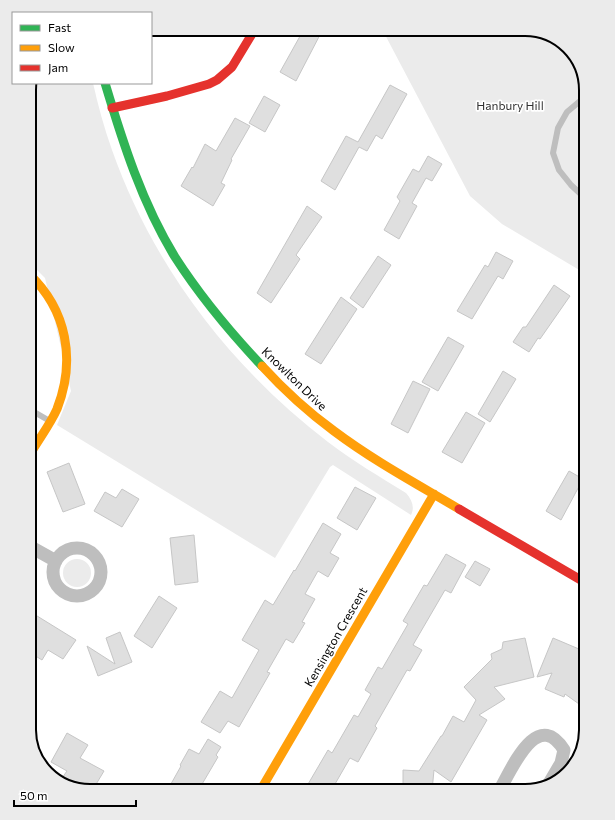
<svg xmlns="http://www.w3.org/2000/svg" width="615" height="820" font-family="Commissioner,sans-serif">
<rect width="100%" height="100%" fill="#fff"/>
<path fill="#ebebeb" d="M382 29H528L556 37 578 59 586 90V274L502 224 470 196Z
M31 83H93C98 105 104 128 112 150 153 266 230 367 328 442 353 461 380 477 406 493 412 500 415 507 411 515L333 465 330 467 275 558 57 425 71 391 45 278 29 262V86Z
M63 573a14 14 0 1 1 28 0a14 14 0 1 1-28 0Z"/>
<g fill="none" stroke-linecap="round" stroke-linejoin="round">
<path stroke="#bebebe" stroke-width="5" d="M552 36 561 48 570 52"/>
</g>
<path fill="#dfdfdf" stroke="#c6c6c6" d="M304 29H323L296 81 280 72Z
M390 85 407 94 382 139 376 135 367 151 359 147 335 190 321 181 346 136 358 142Z
M264 96 280 105 265 132 249 123Z
M235 118 250 126 231 159 232 160 221 183 225 185 213 206 181 186 192 167 193 168 205 144 216 151Z
M428 156 442 164 432 181 426 178 412 203 417 206 399 239 384 230 400 201 397 197 413 169 419 172Z
M307 206 322 217 296 255 300 259 271 303 257 293Z
M496 252 513 261 503 279 498 276 472 319 457 311 485 265 488 267Z
M378 256 391 265 363 308 350 298Z
M554 285 570 296 540 339 538 338 529 352 513 342 523 327H526Z
M341 297 357 309 321 364 305 354Z
M448 337 464 346 438 391 422 382Z
M503 371 516 379 490 422 478 414Z
M413 381 430 389 408 433 391 424Z
M466 412 485 423 462 463 442 452Z
M69 463 85 504 63 512 47 472Z
M569 471 583 479 561 520 546 511Z
M355 487 376 498 357 530 337 518Z
M122 489 139 499 122 527 94 511 105 492 116 498Z
M323 523 341 534 330 553 339 558 328 577 318 571 305 594 315 599 302 622 305 623 293 643 286 639 267 672 270 673 239 727 228 721 220 733 201 722 220 691 232 698 259 650 242 640 265 600 273 605 294 570 295 571Z
M194 535 198 582 175 585 170 538Z
M446 554 466 565 451 593 445 590 413 645 422 650 410 671 407 670 375 726 377 728 358 762 350 758 331 791H304L328 750 332 753 354 715 358 717 371 694 365 690 378 667 382 669 408 624 403 621 424 585 427 586Z
M475 561 490 569 480 586 465 577Z
M159 596 177 608 152 648 134 636Z
M29 611 76 640 63 659 48 650 42 660 29 652Z
M120 632 132 662 98 676 87 646 115 664 106 638Z
M525 638 534 677 494 687 505 699 479 715 487 720 451 782 434 770 432 791H403V770L419 771 441 736H442L453 716 464 722 476 700 464 687 492 659 491 654 502 649 503 642Z
M553 638 586 652V709L565 694 564 697 545 689 552 673 537 677Z
M67 733 88 745 80 758 104 771 92 791 83 790 62 778 67 771 51 762Z
M208 739 221 747 216 755 218 757 198 791H167L181 766 180 765 189 749 199 754Z"/>
<g fill="none" stroke-linecap="round" stroke-linejoin="round">
<path stroke="#bebebe" stroke-width="6" d="M586 199 571 185 559 170 553 153 558 128 567 112 586 96
M29 409 48 420"/>
<path stroke="#bebebe" stroke-width="13" d="M29 546 56 561
M53 572a24 24 0 1 1 48 0a24 24 0 1 1-48 0Z
M499 791C512 769 537 707 564 750L561 763 548 785"/>
<path stroke="#30b455" stroke-width="9" d="M105 83C123 143 142 203 175 257 200 296 230 332 262 366"/>
<path stroke="#ff9f0a" stroke-width="9" d="M29 274C67 310 76 360 57 409 50 425 38 440 29 456
M262 366C284 390 308 412 334 431 374 461 417 484 459 509
M260 791 434 494"/>
<path stroke="#e5322d" stroke-width="9" d="M112 108 167 96 209 84 217 80 232 67 255 29
M459 509 586 583"/>
</g>
<g text-anchor="middle" stroke-width="3.5" stroke-linejoin="round" paint-order="stroke">
<g font-size="12" fill="#323232" stroke="#fff">
<text x="510" y="110">Hanbury Hill</text>
</g>
<g font-size="12" fill="#000" stroke="#fff">
<text transform="translate(294 379) rotate(44)" y="4">Knowlton Drive</text>
<text transform="translate(336 637) rotate(-60)" y="4">Kensington Crescent</text>
</g>
</g>
<path d="M0 0H615V820H0ZM90 36H525A54 54 0 0 1 579 90V730A54 54 0 0 1 525 784H90A54 54 0 0 1 36 730V90A54 54 0 0 1 90 36Z" fill="#ebebeb" fill-rule="evenodd"/>
<path fill="none" stroke="#000" stroke-width="2" d="M90 36H525A54 54 0 0 1 579 90V730A54 54 0 0 1 525 784H90A54 54 0 0 1 36 730V90A54 54 0 0 1 90 36Z"/>
<rect x="12" y="12" width="140" height="72" fill="#ffffff" stroke="#999999"/>
<rect x="20" y="25" width="20" height="6" fill="#30b455" stroke="#999999"/>
<text x="48" y="32" font-size="12" fill="#000000">Fast</text>
<rect x="20" y="45" width="20" height="6" fill="#ff9f0a" stroke="#999999"/>
<text x="48" y="52" font-size="12" fill="#000000">Slow</text>
<rect x="20" y="65" width="20" height="6" fill="#e5322d" stroke="#999999"/>
<text x="48" y="72" font-size="12" fill="#000000">Jam</text>
<path d="M14 800v6h122v-6" fill="none" stroke="#000000" stroke-width="2"/>
<text x="20" y="800" font-size="12" fill="#000000" stroke="#ffffff" stroke-width="3" paint-order="stroke">50 m</text>
</svg>
